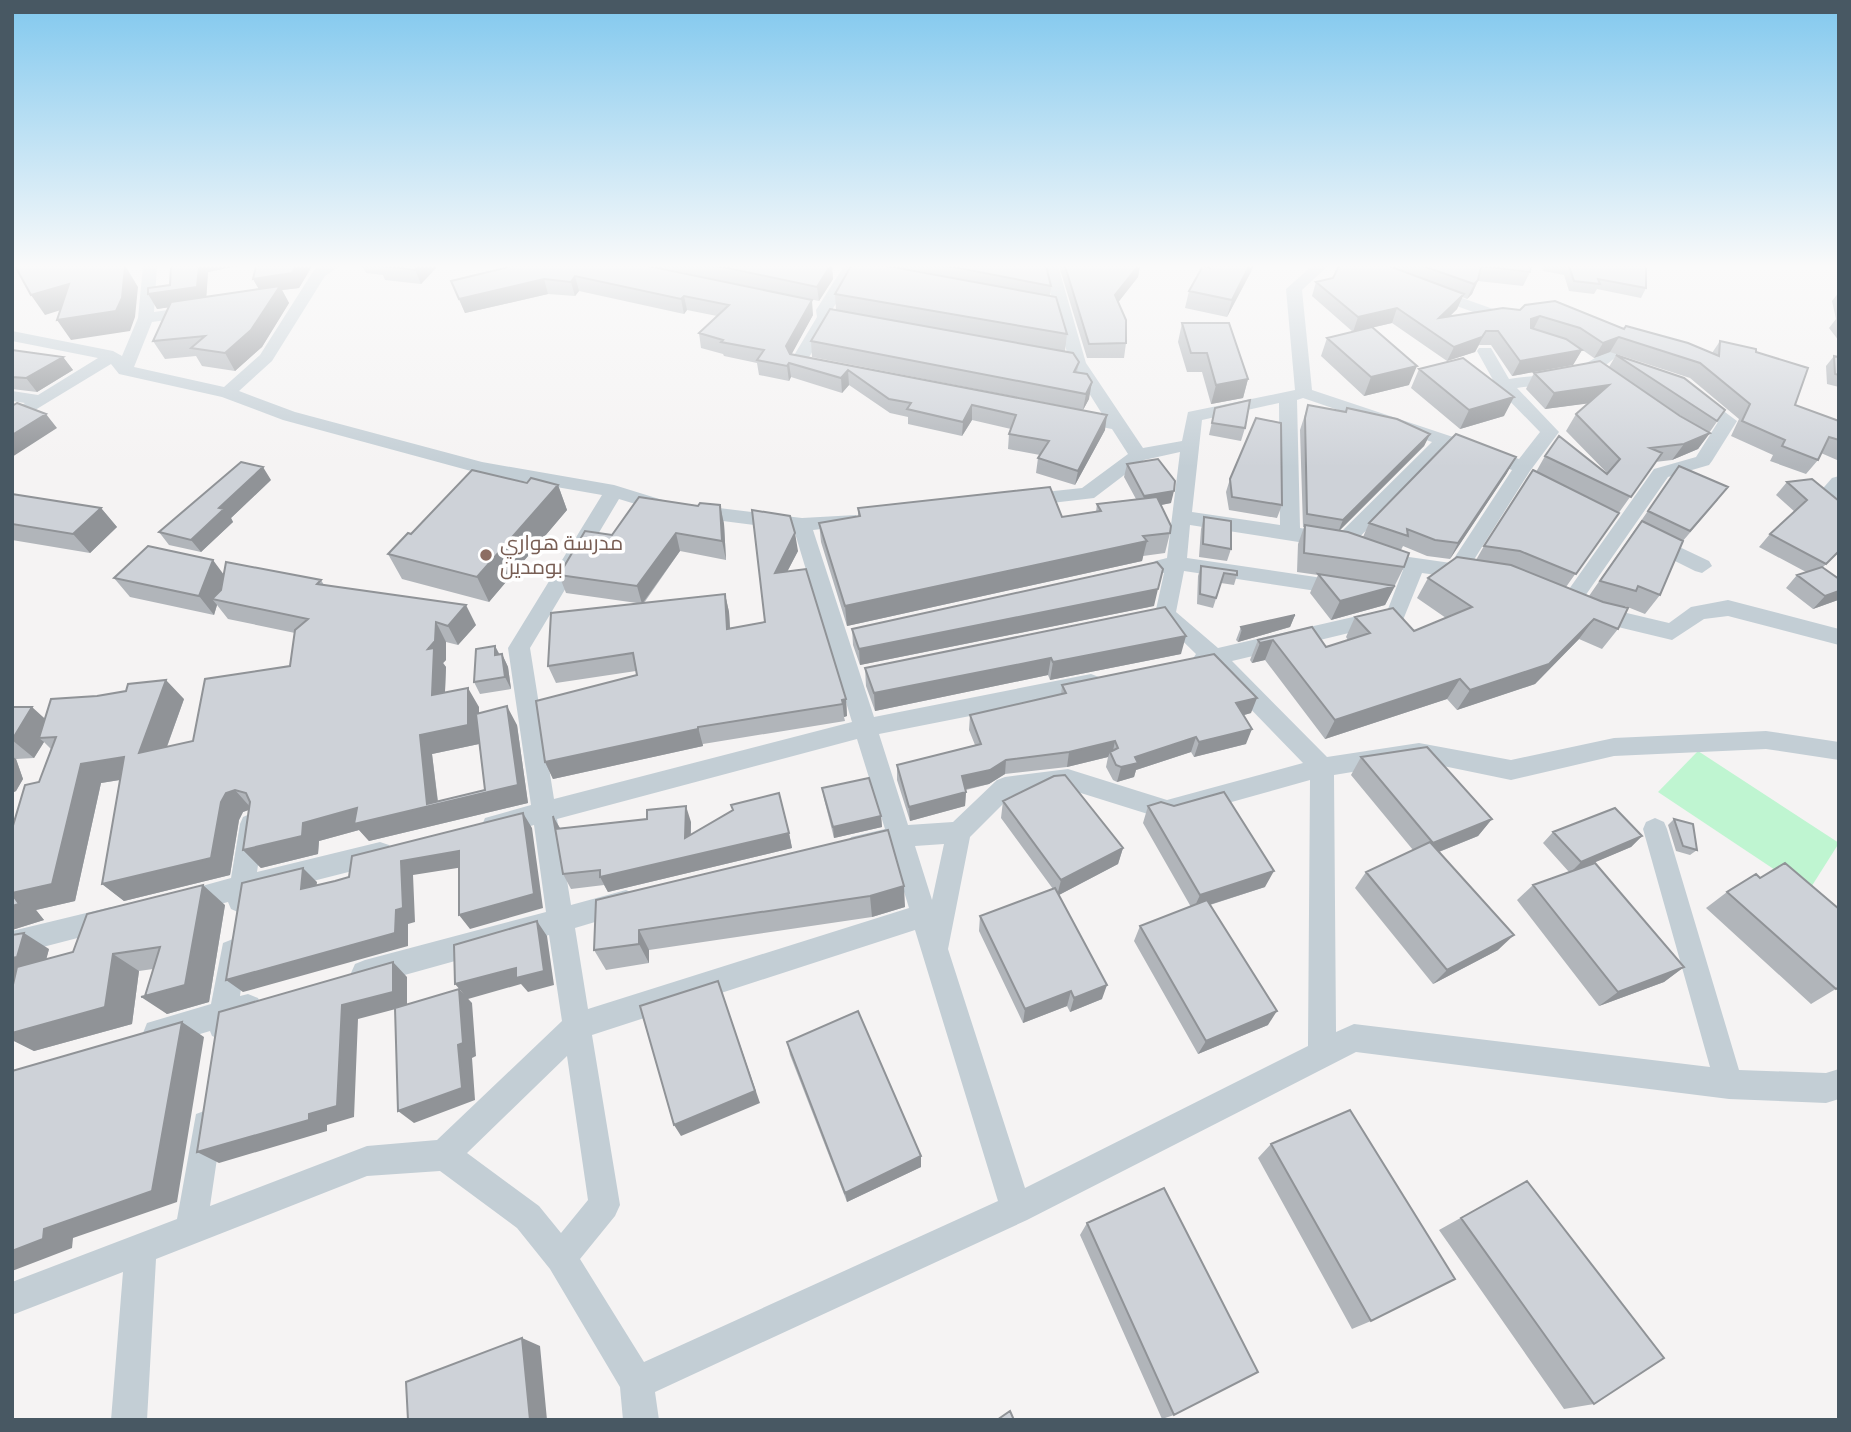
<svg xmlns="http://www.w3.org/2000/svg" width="1851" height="1432" font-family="'Exo 2',Cairo,sans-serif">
<rect width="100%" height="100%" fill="#f5f3f3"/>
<path fill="#bff5d1" d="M1698 751 1839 843 1808 892 1658 792Z"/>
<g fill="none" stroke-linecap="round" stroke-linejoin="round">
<path fill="#c3ced5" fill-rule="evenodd" d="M143 266H157L154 312 195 306 203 311 195 316 152 322 134 367 224 387 260 355 314 270 321 266H340L325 276 272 361 239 391 295 412 482 462 614 485 669 502 802 518 856 515 859 520 856 525 813 530 874 717 1091 674 1099 677 1102 683 1099 689 1091 692 879 734 908 825 953 822 997 780 1005 777 1068 769 1167 800 1303 763 1210 667 1195 666 1192 660 1196 654 1155 614 1164 573 1155 571 1152 566 1155 561 1167 558 1180 452 1144 460 1094 498 1026 506 1017 500 1026 494 1082 488 1128 454 1112 429 1071 421 1068 417 1077 412 1104 417 1070 363 1043 266H1058L1086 363 1143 448 1182 441 1188 412 1295 390 1286 289 1312 266H1328L1302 290 1312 390 1519 459 1540 432 1498 389 1477 351 1479 348H1491L1509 379C1544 374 1586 374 1609 345H1621L1623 348C1600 381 1554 383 1517 388L1559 432 1530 471 1470 566 1479 568 1482 573 1479 578 1472 580 1422 573 1403 620 1232 661 1327 757 1419 743 1511 760 1614 738 1766 731 1839 742V760L1766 749 1614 756 1511 780 1419 761 1334 775 1336 1032 1354 1024 1710 1067 1643 829 1646 822 1655 818 1664 822 1667 829 1739 1070 1826 1073 1839 1069V1099L1826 1103 1729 1099 1356 1052 1027 1220 655 1392 659 1420H623L620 1387 550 1269 517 1228 440 1171 367 1176 156 1259 147 1420H111L123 1272 12 1315V1282L177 1219 196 1114 207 1110 218 1114 222 1125 210 1206 367 1146 437 1140 562 1021 549 935 365 986 355 982 351 973 355 964 365 960 546 912 534 825 494 836 485 832 482 825 485 818 531 805 508 648 602 495 482 474 283 420 222 397 119 374 111 364 12 424V411L25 403 12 401V391L38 395 98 358 12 341V331L113 351 122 356 138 318ZM1303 398 1432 442 1338 535 1300 528 1297 400ZM1279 403 1280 525 1192 512 1202 420ZM1447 447 1512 470 1451 563 1402 556 1395 558 1392 563 1395 568 1403 570 1388 609 1218 648 1176 612 1184 571 1343 595 1350 593 1353 588 1350 583 1343 581 1187 558 1190 525 1343 549 1350 547ZM619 499 668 514 794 530 852 722 554 799 530 648ZM857 739 885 829 851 837 847 845 851 853 860 856 891 849 909 908 588 1009 575 928 635 910 639 902 635 894 626 890 571 905 557 819ZM1310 780 1308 1046 1025 1188 948 949 970 837 1011 796 1068 789 1167 820ZM944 844 932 900 915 846ZM915 930 998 1201 644 1362 580 1259 615 1216 620 1205 592 1035ZM567 1056 588 1200 561 1233 539 1206 467 1153Z
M844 266H859L832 310 833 317 808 359 826 362 828 366 820 371 792 366 790 362 817 317 816 310Z
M1431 287 1513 316 1515 319 1513 322H1501L1426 295V289Z
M1698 392 1737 421 1712 461 1709 465 1668 477 1576 609H1562L1559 604 1562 599 1654 469 1696 457 1718 422 1689 397Z
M1839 476V510L1832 508 1818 494 1832 478Z
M1650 533 1709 561 1712 566 1702 573 1695 571 1643 545 1640 540Z
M1728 600 1839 629V645L1728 616 1704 619 1672 640 1593 621 1586 618 1583 613 1586 608 1593 605 1669 623 1691 607Z
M252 813 261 817 264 824 257 872 380 842 389 845 393 853 389 861 380 864 254 896 249 909 240 913 231 909 228 902 182 914 173 910 169 902 173 894 231 878 240 824 243 817Z
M111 907 120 911 124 919 120 927 12 955V931Z
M233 939 243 943 246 952 240 996 248 994 258 998 262 1007 258 1016 236 1024 232 1036 222 1040 212 1036 210 1031 157 1047 147 1043 143 1033 147 1023 211 1004 223 943Z"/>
</g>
<path fill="#b1b5ba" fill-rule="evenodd" d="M171 266H238L208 272 206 297 259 289 253 279 256 266H311V268L299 288 282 290 289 303 262 347 235 371 202 366 196 356 165 359 153 341 169 307 157 309 170 285Z
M362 266H438L421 284 385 280 383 275 366 273Z
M513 266 813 315 791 354 1105 430 1075 485 1036 473 1038 458 1040 455 1008 449 1009 434 1011 429 972 420 962 436 908 424V417L890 413 849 385 842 393 791 377 789 381 759 375 757 363 724 356 723 354 701 348 699 333 717 316 687 310 684 314 579 291 575 296 548 294 465 313 451 281Z
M651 266H832L833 279 819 301Z
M851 266H1046L1051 286 1050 296 1067 334 1065 351 1079 362 1077 372 1089 399 1083 410 812 357 811 341 836 311 835 294Z
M1059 266H1140L1138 277 1118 302 1126 343 1124 358H1087Z
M1254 266 1227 317 1185 308 1189 291 1210 268Z
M1339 266H1531L1530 272 1523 286 1478 281 1472 294 1467 299 1462 297 1457 309 1449 317 1503 308 1624 329 1712 353 1720 341 1756 352 1795 405 1839 421V458L1837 460 1821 453 1818 460 1806 474 1770 461 1773 455 1731 436 1739 419 1690 378 1610 352 1594 358 1571 342 1582 350 1573 365 1512 376 1491 345H1479L1475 352 1447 361 1392 323 1362 330 1409 385 1364 396 1321 356 1327 338 1353 332 1312 296 1316 282 1333 278Z
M1542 266H1646V288L1641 298 1597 289 1594 294 1569 291 1564 275 1543 271Z
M1839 292V341L1829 328 1836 319 1832 301Z
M1182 323 1248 379 1243 398 1211 404 1202 372H1187L1178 342Z
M12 350 63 357 73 370 37 392 12 389Z
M1616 355 1725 410 1698 449 1672 460 1655 462 1566 587 1589 596 1679 466 1718 500 1682 542 1660 595 1645 614 1625 606 1618 629 1602 649 1579 639 1535 684 1457 710 1447 699 1325 739 1265 660 1252 663 1250 660 1258 640 1312 627 1326 647 1348 640 1346 637 1355 617 1414 631 1446 618 1417 598 1428 578 1476 560 1484 546 1536 472 1545 456 1607 473 1566 431 1576 414 1589 403 1545 409 1526 389 1534 373 1609 367ZM1636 386 1690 422 1680 416Z
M1834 356 1839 357V387L1827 384 1826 366Z
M1419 369 1504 416 1460 429 1411 388Z
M1308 405 1430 434 1424 446 1340 530 1363 537 1369 523 1507 473 1450 559 1427 556 1403 546 1401 550 1404 567 1385 605 1331 620 1310 593 1318 575 1297 572 1298 544 1304 527H1303L1300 430Z
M1215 408 1245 428 1241 441 1209 435Z
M1127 464 1171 503 1161 505 1170 533 1165 553 1143 556 1142 561 847 626 821 542 819 523 858 516V508L1062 517 1096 512 1097 504 1136 499 1124 477Z
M1230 479 1282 505 1277 518 1229 510 1226 492Z
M1812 479 1839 552 1823 567 1838 600 1813 609 1786 588 1797 575 1806 572 1759 547 1770 534 1795 512 1776 495 1787 482Z
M271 480 231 518 233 522 201 552 169 545 159 532Z
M558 485 567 510 489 602 402 579 388 554 411 534Z
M12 494 101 508 117 527 90 553 12 540Z
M720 505 724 524 726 560 680 551 644 603 725 594 729 612 730 628 765 622 752 510 798 551 787 572 846 699 847 716 844 717 845 721 703 744V746L553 779 545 762 637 675 636 671 556 683 548 666 637 603 566 593 559 575 612 535 698 506Z
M1204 517 1231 549 1227 561 1199 557 1201 529Z
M1201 566 1237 575 1234 585 1221 583 1213 608 1197 604 1198 576Z
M224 575 321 580 324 585 476 625 458 645 446 642V660L443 663 446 667 445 692 479 707V714L517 725 528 803 369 841 359 830 319 841 318 854 261 868 243 850 249 809 243 812 239 820 230 875 124 901 102 884 120 780 101 783 75 901 36 910 44 920 12 930V829L39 782 51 749 44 742 34 758 16 759 23 779 16 791 12 793V707L45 719 184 699 167 747 193 741 290 666 295 633 228 619 217 605 214 615 130 597 114 578ZM479 744 485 790 438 801 432 754Z
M1154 606 860 665 853 645 852 629Z
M1165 607 1181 654 1050 680 1048 675 875 711 866 686 865 668Z
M1295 615 1290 627 1238 642 1236 640 1241 627Z
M495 646 500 655 502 654 508 667 511 689 480 694 474 682Z
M1062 685 1251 713 1244 715 1246 744 1194 757 1191 752 1136 770 1134 777 1117 782 1113 780 1106 767 1108 757 1067 767 1005 774 989 784 966 790 965 806 910 821 897 780V765L975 745 969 730 970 715 1061 695Z
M1361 757 1492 819 1478 836 1439 852 1498 950 1433 984 1355 888 1366 872 1413 850 1351 775Z
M822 788 881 816 882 827 834 838 824 799Z
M1003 801 1123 848 1118 864 1059 895 1102 999 1070 1012 1067 1006 1023 1023 979 931 980 916 1053 889 1001 818Z
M1148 806 1265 887 1210 905 1268 1025 1198 1054 1134 941 1140 926 1191 907 1143 823Z
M553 816 560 828 691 822V834L789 833 792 848 608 892 604 885 571 889 563 874Z
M1674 819 1697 850 1690 855 1676 851 1668 825Z
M888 830 905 907 872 917 649 950V963L606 970 594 950 596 900Z
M1553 832 1642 836 1631 847 1578 869 1684 967 1664 982 1599 1006 1517 900 1533 885 1569 872 1543 843Z
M1727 892 1839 987 1811 1004 1706 908Z
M225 905 209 1002 167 1014 145 996 153 969 139 971 132 1024 34 1051 12 1040V989L14 979 12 980 49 949 46 959 73 952Z
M787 1042 921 1167 847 1202 790 1055Z
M1271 1144 1371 1321 1352 1329 1258 1158Z
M1527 1181 1594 1404 1564 1409 1439 1230Z
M1087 1223 1174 1415 1162 1419 1080 1235Z"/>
<path fill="#909397" d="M199 266H238L208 272 206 302 157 309 148 294 197 287Z
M296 266H311V268L299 288 282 290 289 303 262 347 235 371 225 353 261 293 253 279Z
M418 266H438L421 284 415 270Z
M830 266H832L833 279 819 301 817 287Z
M1138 266H1140L1138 277 1113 309 1115 295Z
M1249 266H1254L1227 317 1232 300Z
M126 267 138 287 135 317 130 331 71 340 57 320Z
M575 276 579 291 575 296 571 282Z
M544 279 548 294 465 313 459 299Z
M1478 280 1472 294 1467 299 1474 284Z
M69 284 83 303 45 315 31 295Z
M1464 294 1457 309 1433 333 1439 318Z
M684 296 687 310 684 314 681 299Z
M812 300 813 315 788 361 786 346Z
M1397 308 1392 323 1353 332 1358 317Z
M1540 316 1533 330 1524 333 1531 319Z
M1486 331 1475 352 1447 361 1454 347Z
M1619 337 1610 352 1594 358 1603 343Z
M1582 350 1573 365 1512 376 1520 361Z
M63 357 73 370 37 392 26 378Z
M789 363 791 377 789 381 787 366Z
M1417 366 1409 385 1364 396 1371 377Z
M848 370 849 385 842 393 841 378Z
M1248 379 1243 398 1211 404 1216 385Z
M1092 382 1089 399 1083 410 1086 394Z
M1609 385 1599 402 1545 409 1554 393Z
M1514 397 1504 416 1460 429 1469 410Z
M972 405V420L962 436 963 422Z
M46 414 57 428 12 457V435Z
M1107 415 1105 430 1075 485 1078 471Z
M1710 433 1698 449 1672 460 1684 444Z
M1430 434 1424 446 1338 532 1343 520Z
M1516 457 1507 473 1450 559 1458 543Z
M263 467 271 480 231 518 233 522 201 552 191 540 219 508Z
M558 485 567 510 489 602 477 577Z
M1174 491 1171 503 1141 509 1144 496Z
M720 505 724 524 726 560 722 541Z
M101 508 117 527 90 553 73 534Z
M676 533 680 551 642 604 637 586Z
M795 533 798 551 777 591 775 573Z
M1147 541 1142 561 847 626 845 606Z
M213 560 227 579 219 600 212 599 217 605 214 615 199 596Z
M1395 586 1385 605 1331 620 1340 601Z
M1158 589 1154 606 860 665 859 649Z
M1839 591V598L1838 600 1813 609 1825 596Z
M725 594 729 612 731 646 727 629Z
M466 605 476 625 458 645 448 626Z
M1295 615 1290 627 1238 642 1242 629Z
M1594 619 1579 639 1535 684 1457 710 1470 690Z
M436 622 446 642V660L443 663 446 667 444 714 432 695 428 649Z
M1186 636 1181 654 1050 680 1053 662Z
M1273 640 1265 660 1252 663 1260 643Z
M495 646 501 658 495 655Z
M502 654 508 667 511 689 505 677Z
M1051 658 1048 675 875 711 874 693Z
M1460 679 1447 699 1325 739 1335 720Z
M166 680 184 699 158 771 139 753Z
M468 688 479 707V744L432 754 438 804 518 785 507 706 517 725 528 803 369 841 359 830 319 841 318 854 261 868 243 850 303 823 357 808 427 804 420 735Z
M1257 698 1251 713 1230 719 1236 703Z
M846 699 847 716 844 717 842 700Z
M32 707 53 726 39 738 44 742 34 758 12 740Z
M698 727 703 746 553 779 545 762Z
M1252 729 1246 744 1194 757 1199 742Z
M1196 737 1191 752 1136 770 1134 777 1117 782 1121 767 1135 757Z
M1115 741 1112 756 1110 752 1108 757 1067 767 1069 752Z
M12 756 16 759 23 779 16 791 12 793Z
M124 757 144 776 101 783 75 901 36 910 44 920 12 930V893L81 764Z
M1006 760 1005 774 989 784 962 790V776Z
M235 790 252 809 243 812 239 820 230 875 124 901 102 884 221 802 226 793Z
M966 792 965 806 910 821 909 807Z
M686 806 691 822 690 853 685 838Z
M523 813 532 828 543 908 470 929 459 915Z
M553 816 562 832 556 829Z
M881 816 882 827 834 838 833 827Z
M1492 819 1478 836 1421 859 1433 843Z
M789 833 792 848 608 892 600 877Z
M1642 836 1631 847 1570 873 1581 862Z
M1123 848 1118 864 1057 896 1061 880Z
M459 851 470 866 413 875 415 922 408 924V946L243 992 226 980 396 910 401 861Z
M303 868 317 882 315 903 301 889Z
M1274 871 1265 887 1193 910 1200 895Z
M203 885 225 905 209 1002 167 1014 141 997 185 985Z
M904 886 905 907 872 917 870 896Z
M537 921 547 936 554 985 528 992 521 984 468 999 455 984Z
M639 930 649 950V963L639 944Z
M24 933 49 949 43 972 12 980V958Z
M1514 935 1498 950 1433 984 1447 970Z
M113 954 139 971 132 1024 34 1051 12 1040V1033Z
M393 962 407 977V1006L358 1019 354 1117 327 1125V1131L219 1163 197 1152 309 1114 342 1005Z
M1684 967 1664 982 1599 1006 1618 992Z
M718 981 760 1103 681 1136 674 1125Z
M1107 985 1102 999 1070 1012 1074 998Z
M459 989 472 1003 476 1056 472 1058 475 1100 414 1123 398 1111 458 1045Z
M1071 991 1067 1006 1023 1023 1025 1009Z
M1277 1011 1268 1025 1198 1054 1206 1041Z
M182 1022 204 1037 177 1202 73 1238 72 1248 12 1271V1251L44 1229Z
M921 1156V1167L847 1202 845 1193Z
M522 1338 540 1346 547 1420H530Z"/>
<path fill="#ced2d8" stroke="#909397" stroke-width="2" d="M15 266H125L122 298 116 311 57 320 69 284 31 295Z
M171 266H199L197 287 148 294V288L170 285Z
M256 266H296L292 273 253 279Z
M384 266H418L415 270Z
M513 266H648L812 300 786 346 790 354 1107 415 1078 471 1038 458 1049 441 1009 434 1016 415 972 405 963 422 907 409 911 403 889 399 848 370 841 378 789 363 787 366 757 360 764 350 721 342 723 340 699 333 729 305 684 296 681 299 575 276 571 282 544 279 459 299 451 281Z
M718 266H830L817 287Z
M851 266H887L1056 297 1067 334 835 294Z
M948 266H1046L1051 286Z
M1065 266H1138L1115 295 1126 320V343L1089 344Z
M1203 266 1210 268 1211 266H1249L1232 300 1189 291Z
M1339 266H1389L1464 294 1439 318 1503 308 1520 310 1525 305 1555 301 1624 329 1626 326 1688 343 1719 356 1720 341 1756 349V352L1808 368 1795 405 1839 421V440L1829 437 1818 460 1782 446 1785 440 1742 421 1750 404 1700 363 1619 337 1603 343 1580 328 1540 316 1531 319V328L1566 339 1582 350 1520 361 1498 331H1486L1482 337 1454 347 1397 308 1358 317 1316 282 1333 278Z
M1423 266H1531L1530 272 1481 266 1478 280 1474 284Z
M1569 266H1646V288L1598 279 1600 284 1574 281Z
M280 286 251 330 225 353 191 348 205 336 153 341 171 302Z
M830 309 1073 353 1079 362 1074 372 1087 374 1092 382 1086 394 811 341Z
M1182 323H1229L1248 379 1216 385 1207 353H1191Z
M1372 327 1417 366 1371 377 1327 338Z
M12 350 63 357 26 378 12 377Z
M1616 355 1684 378 1725 410 1717 421Z
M1834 356 1839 357V375L1835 374Z
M1463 358 1514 397 1469 410 1419 369Z
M1600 361 1680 416 1710 433 1684 444 1650 448 1662 453 1631 497 1545 456 1559 436 1607 474 1620 459 1576 414 1609 385 1554 393 1534 373Z
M1250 400 1245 428 1212 423 1215 408Z
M17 403 46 414 12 435V406Z
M1308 405 1346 412 1347 408 1397 419 1430 434 1343 520 1307 514 1305 418Z
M1256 418 1281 423 1282 505 1232 497 1230 479Z
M1456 434 1516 457 1458 543 1435 540 1407 529 1408 536 1369 523Z
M1158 459 1175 481 1174 491 1144 496 1127 464Z
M241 462 263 467 219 508 224 509 191 540 159 532Z
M1679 466 1728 487 1690 531 1648 511Z
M472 470 527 483 531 478 558 485 477 577 388 554 408 533 411 534Z
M1533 470 1619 513 1576 574 1520 551 1484 546Z
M1812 479 1839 501V551L1826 564 1770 534 1807 500 1787 482Z
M1050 487 1062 517 1101 511 1097 504 1157 497 1171 526 1170 533 1143 536 1147 541 845 606 819 523 860 516 858 508Z
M12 494 101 508 73 534 12 524Z
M639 497 698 506 700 503 720 505 722 541 676 533 637 586 559 575 585 531 612 535Z
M752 510 790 516 795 533 775 573 806 569 846 699 842 700 843 704 698 727V729L545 762 536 701 637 675 633 653 548 666 551 613 725 594 727 629 765 622Z
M1204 517 1231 521V549L1203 544Z
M1642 521 1683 541 1660 595 1638 586 1636 591 1600 581Z
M1305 525 1348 532 1409 553 1404 567 1304 553Z
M148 546 213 560 199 596 114 578Z
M1457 557 1511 565 1603 602 1628 608 1618 629 1594 619 1549 664 1470 690 1460 679 1335 720 1273 640 1260 643 1258 640 1312 627 1326 647 1370 633 1355 617 1393 608 1414 631 1472 607 1428 578Z
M226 562 321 580 317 584 466 605 448 626 436 622 435 641 428 649 434 648 432 695 468 688V725L420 735 427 804 485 790 476 714 507 706 518 785 354 824 357 808 303 823 302 836 243 850 250 802 246 793 235 790 226 793 221 802 211 858 102 884 124 757 81 764 52 884 12 893V829L25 785 39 782 56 737 39 738 51 699 97 696 126 691 128 684 166 680 139 753 193 741 205 679 290 666 295 630 308 619 212 599 221 590Z
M1157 562 1163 569 1158 589 859 649 852 629Z
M1201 566 1237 571V575L1224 573 1216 598 1200 594Z
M1822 567 1839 579V591L1825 596 1797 575Z
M1318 574 1395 586 1340 601Z
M1165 607 1186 636 1053 662 1051 658 874 693 865 668Z
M1295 615 1242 629 1241 627Z
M495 646V655L502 654 505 677 474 682 476 649Z
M1214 654 1257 698 1236 703 1252 729 1199 742 1196 737 1135 757 1138 763 1121 767 1116 765 1110 752 1118 748 1115 741 1069 752 1006 760 990 770 962 776 966 792 909 807 897 765 981 744 970 715 1066 693 1062 685Z
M12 707H32L12 740Z
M1427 747 1492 819 1433 843 1361 757Z
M1065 775 1123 848 1061 880 1003 801 1054 776Z
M869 778 881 816 833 827 822 788Z
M1224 792 1274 871 1200 895 1148 806 1161 802 1174 806Z
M779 793 789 833 600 877V870L563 874 553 816 556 829 647 819V810L686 806 685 838 733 810 731 805Z
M1615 808 1642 836 1581 862 1553 832Z
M523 813 534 894 459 915V851L401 861 403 908 396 910 395 933 226 980 242 883 303 868 301 889 335 881 349 877 352 856Z
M1674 819 1693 824 1697 850 1683 846Z
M888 830 904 886 870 896 639 930V944L594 950 596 900Z
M1430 842 1514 935 1447 970 1366 872Z
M1595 863 1684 967 1618 992 1533 885Z
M1785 863 1839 909V987L1836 989 1727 892 1756 874 1760 878Z
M203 885 185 985 141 997 145 996 160 947 113 954 105 1007 12 1033V989L17 967 73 952 87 914Z
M1055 888 1107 985 1074 998 1071 991 1025 1009 980 916Z
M12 894 19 904 12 906Z
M1207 900 1277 1011 1206 1041 1140 926Z
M537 921 544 971 516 978V968L455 984 454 945Z
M24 933 17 957 12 958V935Z
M393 962V992L342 1005 337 1106 309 1114V1120L197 1152 219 1012Z
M718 981 755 1091 674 1125 640 1006Z
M459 989 463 1043 458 1045 462 1088 398 1111 395 1008Z
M858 1011 921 1156 845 1193 787 1042Z
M182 1022 152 1191 44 1229 43 1239 12 1251V1071Z
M1350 1110 1455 1279 1371 1321 1271 1144Z
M1527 1181 1664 1358 1594 1404 1461 1218Z
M1164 1188 1258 1372 1174 1415 1087 1223Z
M522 1338 530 1420H408L406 1382Z
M1010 1411 1014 1420H997Z"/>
<linearGradient id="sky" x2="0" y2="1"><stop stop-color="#81c8ee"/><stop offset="0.57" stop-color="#fafafa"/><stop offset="1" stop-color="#fafafa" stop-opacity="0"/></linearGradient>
<rect width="1851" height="467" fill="url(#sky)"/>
<circle fill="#8d6e63" stroke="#fff" stroke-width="2.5" cx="486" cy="555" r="7"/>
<g text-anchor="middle" stroke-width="7" stroke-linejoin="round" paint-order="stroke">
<g font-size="21" fill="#785e54" stroke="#fff" text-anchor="start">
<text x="500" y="550">مدرسة هواري<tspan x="500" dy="24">بومدين</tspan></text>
</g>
</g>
<rect width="1851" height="1432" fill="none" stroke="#485863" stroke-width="28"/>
</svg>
